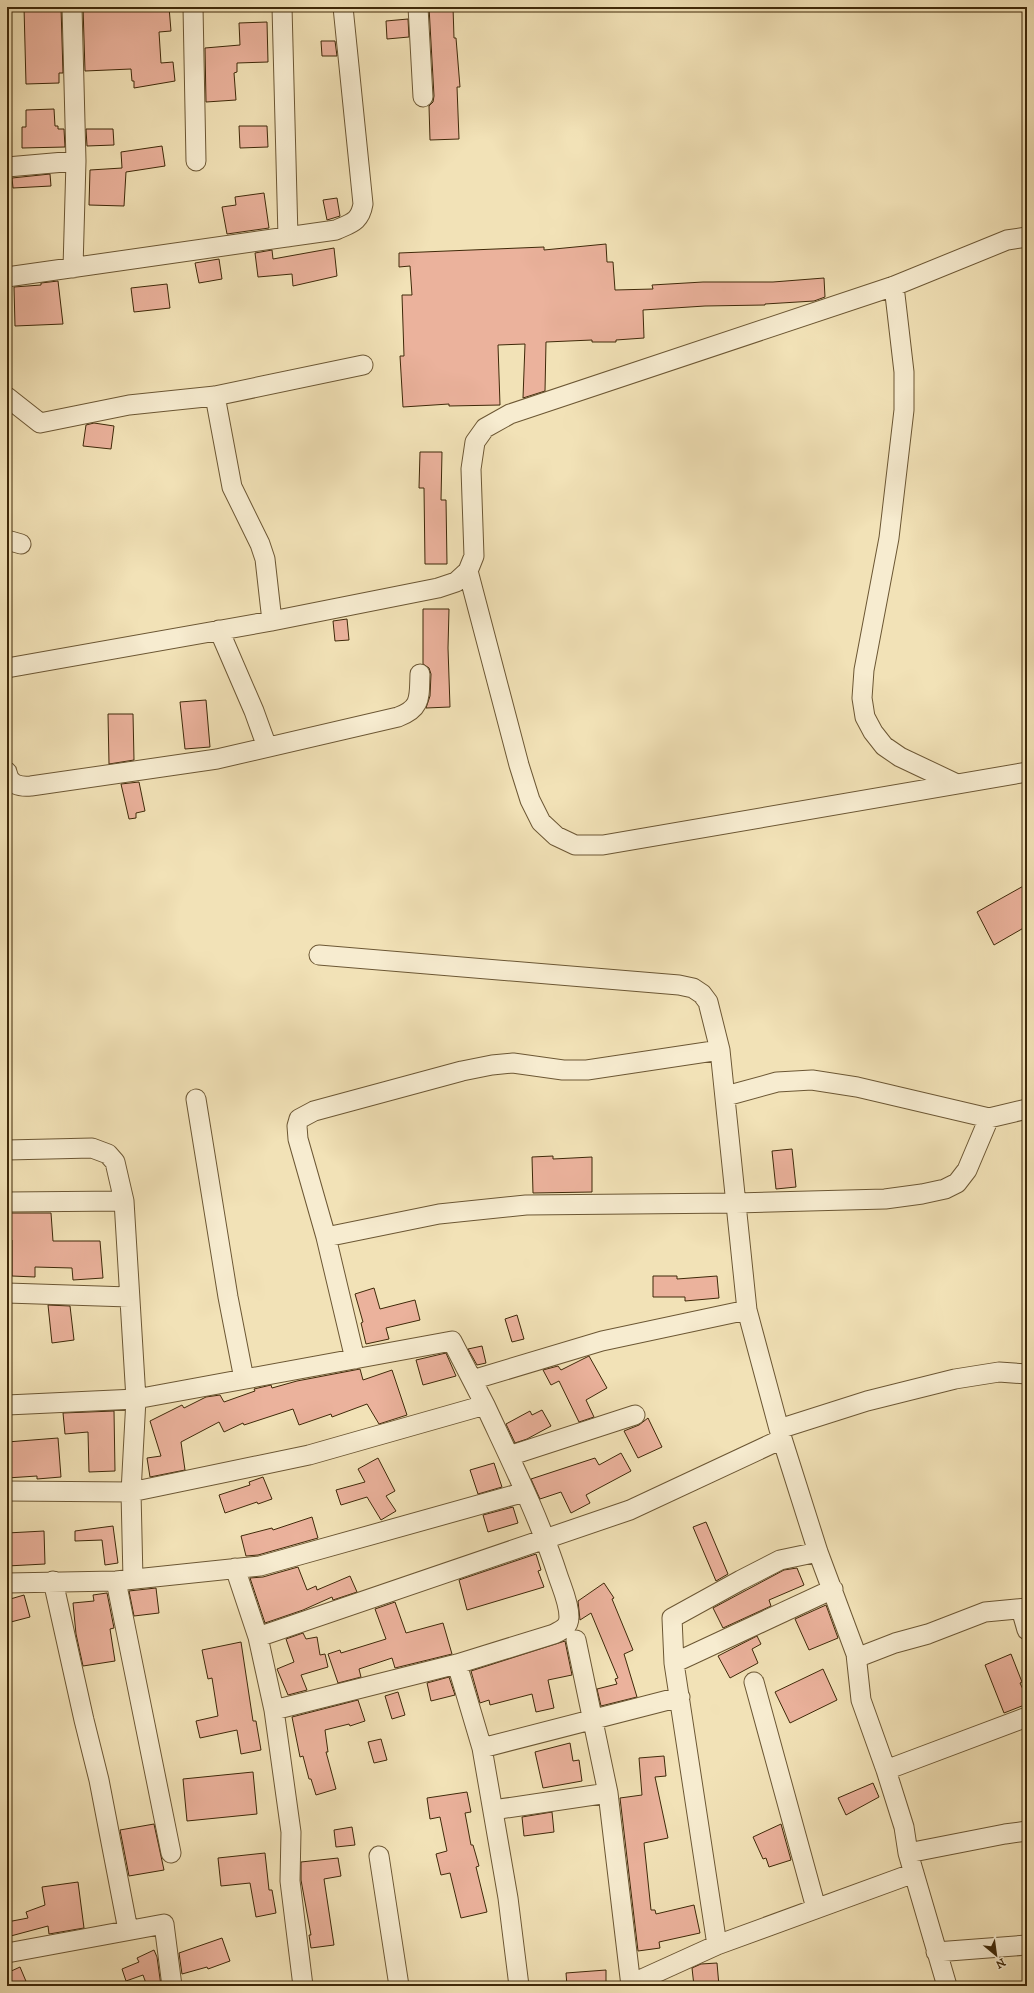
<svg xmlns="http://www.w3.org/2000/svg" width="1034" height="1993" font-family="'IM FELL DW Pica',serif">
<rect width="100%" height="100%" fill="#f2e2b7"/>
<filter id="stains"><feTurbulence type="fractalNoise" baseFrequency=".005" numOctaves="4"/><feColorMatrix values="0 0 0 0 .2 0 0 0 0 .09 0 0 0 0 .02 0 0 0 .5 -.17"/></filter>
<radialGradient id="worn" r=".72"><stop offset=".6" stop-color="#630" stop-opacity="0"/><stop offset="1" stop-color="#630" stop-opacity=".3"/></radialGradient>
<path fill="#ebb29c" stroke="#3f2909" d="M24 7H61L63 73H59V83L26 84Z
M83 7H169L171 31 159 32 161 63 173 62 175 81 134 88V81H132L131 69 85 71Z
M429 7H453L454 38H456L460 87H457L459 139 430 140 429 106 433 102 434 96Z
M408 19 409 37 387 39 386 21Z
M267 22 268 62 237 63V72L234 73 236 100 206 102 205 48 240 45 239 23Z
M321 41H335L337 56H322Z
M54 109 55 126H58V129H64L65 147 22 148V127H26V110Z
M239 126H267L268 147 240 148Z
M86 129H113L114 145 87 146Z
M162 146 165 166 126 172 124 206 89 205 90 170 122 168 121 152Z
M50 174 51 186 13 188 12 178Z
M264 193 269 228 227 234 222 207 236 205 235 197Z
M337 198 340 216 327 220 323 200Z
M606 244 607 262H613L615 290 653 289 652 285 703 282H773L824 278 825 297 814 301 765 304V305L705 306 643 310 644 338 616 340V342H592V340L546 342 545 391 523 398 525 344 498 345 500 405 449 406V404L403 407 400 356H404L402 295H412L410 266 399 267V253L544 247V250Z
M334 248 337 276 293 286 292 274 258 277 255 253 272 250 273 259Z
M219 259 222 279 199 283 195 263Z
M58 281 63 324 15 326 14 287 41 285V283Z
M167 284 170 308 134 312 131 288Z
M94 423 114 426 111 449 83 446 86 425Z
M420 452H442L441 500H446L447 564H425L424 488H419Z
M423 609H449L448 648 450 707 426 708 430 696 431 674 429 668 423 664Z
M347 619 349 640 335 641 333 621Z
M206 700 210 747 185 749 180 702Z
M108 714H133L134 760 109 764Z
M139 782 145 811 136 813V818L129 819 121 784Z
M1027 884V926L994 945 977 912Z
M792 1149 796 1187 776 1189 772 1151Z
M553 1156V1159L592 1157V1192L533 1193 532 1157Z
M7 1213H51L53 1241H100L103 1278 73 1280 72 1268 35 1267V1277L12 1276V1240H7Z
M653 1276H677V1279L717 1276 719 1298 685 1301V1297H653Z
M374 1288 380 1309 415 1300 420 1320 386 1328 389 1339 366 1344 361 1323 363 1322 355 1294Z
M48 1305 70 1306 74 1340 52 1343Z
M517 1315 524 1339 512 1342 505 1319Z
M482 1346 486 1363 477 1365 468 1349Z
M446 1353 456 1376 423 1385 416 1360Z
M589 1356 607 1388 586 1400 594 1417 579 1422 559 1381 551 1385 543 1370 558 1366 561 1370Z
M360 1369 363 1380 392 1370 407 1415 379 1424 367 1404 332 1417 331 1414 299 1425 293 1409 244 1425 243 1423 224 1432 219 1422 181 1442 185 1470 150 1477 147 1458 161 1456 150 1421 182 1405 184 1408 206 1397 220 1395 224 1402 255 1391 254 1389 271 1385 272 1388 297 1381Z
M542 1410 551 1426 527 1439 515 1443 506 1424 530 1411 532 1415Z
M114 1411 115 1471 89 1472 88 1432 65 1434 63 1413Z
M648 1418 662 1447 638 1458 624 1431 639 1425Z
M58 1438 61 1477 37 1479V1476L7 1478V1442Z
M621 1453 631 1471 586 1495 590 1503 571 1513 561 1492 540 1499 531 1479 595 1458 599 1465Z
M378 1458 395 1491 386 1496 396 1511 381 1520 367 1497 341 1505 336 1490 365 1482 358 1469Z
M494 1463 502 1487 478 1494 470 1470Z
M263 1477 272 1499 258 1504 257 1502 225 1513 219 1495 250 1485 249 1482Z
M513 1507 518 1523 488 1532 483 1515Z
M312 1517 318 1538 258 1555 246 1556 241 1536 272 1528 273 1530Z
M706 1522 728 1574 716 1581 693 1527Z
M113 1526 118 1563 105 1565 102 1540 75 1541V1531Z
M44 1531 45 1564 7 1566V1533Z
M536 1554 541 1570 538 1571 544 1587 467 1610 459 1580Z
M298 1567 307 1590 316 1586 317 1590 350 1576 357 1592 333 1600 332 1597 303 1610 265 1623 250 1578 263 1577Z
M797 1568 804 1585 769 1600 771 1606 723 1628 713 1608 784 1570Z
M604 1583 614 1598 612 1599 633 1650 624 1654 637 1697 601 1706 597 1689 617 1684 615 1679 618 1678 591 1613 580 1620 578 1601Z
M156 1588 159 1613 134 1616 129 1591Z
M107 1593 114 1628 110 1629 115 1661 83 1666 76 1634 73 1603 94 1601 93 1595Z
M24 1595 30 1617 7 1623V1600Z
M395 1602 406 1633 443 1623 452 1654 395 1668 392 1658 359 1669 361 1677 338 1683 328 1654 340 1650 341 1653 386 1639 375 1609Z
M826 1605 838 1638 809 1650 795 1619Z
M303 1633 306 1639 317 1637 320 1655 325 1654 328 1667 301 1675 307 1690 288 1695 277 1669 294 1662 286 1639Z
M757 1636 761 1644 752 1649 758 1663 730 1678 718 1656Z
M565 1641 572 1675 548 1680 554 1708 536 1712 532 1694 490 1705 489 1700 480 1703 471 1671Z
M241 1642 253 1721H256L261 1750 241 1754 237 1730 200 1738 196 1721 218 1716 212 1678 208 1679 202 1650Z
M1011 1654 1022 1682 1020 1683 1027 1698V1704L1004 1713 985 1665Z
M823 1669 837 1700 790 1723 775 1692Z
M449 1677 455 1695 431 1701 427 1683Z
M398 1692 405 1715 392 1719 385 1696Z
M358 1700 365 1721 350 1726 349 1724 325 1730 328 1752H326L336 1789 316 1795 311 1779H309L303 1756 300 1757 292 1717Z
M381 1739 387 1760 374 1763 368 1742Z
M570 1743 573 1761 579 1760 582 1781 543 1788 535 1752Z
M664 1756 666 1776 655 1777 668 1838 644 1843 651 1910H655L656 1914 694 1905 700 1933 659 1942 660 1948 638 1951 620 1798 642 1795 639 1758Z
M253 1772 257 1814 187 1821 183 1779Z
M873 1783 879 1797 846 1815 838 1798Z
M467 1792 471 1812 465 1813 471 1845H473L479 1866 476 1867 487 1912 461 1918 450 1873 441 1875 436 1854 447 1851 440 1817 430 1819 427 1798Z
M552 1812 554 1832 524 1836 522 1817Z
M154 1824 164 1870 129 1876 120 1830Z
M781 1824 791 1860 769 1867 766 1858 763 1859 753 1837Z
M352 1827 355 1845 336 1847 334 1830Z
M265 1853 269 1890H272L276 1913 256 1917 250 1883 221 1886 218 1858Z
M338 1858 341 1876 324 1879 334 1945 311 1948 309 1935H311L301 1880V1862Z
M78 1882 84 1928 49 1934 48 1926 7 1937V1922L28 1918 26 1912 45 1905 42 1887Z
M222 1938 230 1961 208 1969 207 1967 182 1974 179 1953Z
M154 1950 157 1957 161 1986H147L143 1975 126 1981 122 1969 139 1962 137 1958Z
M717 1963 719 1986H694L692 1968 701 1964Z
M20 1967 28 1986H10L7 1979V1973Z
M606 1970V1986H567L566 1973Z"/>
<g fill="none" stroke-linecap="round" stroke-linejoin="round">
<g stroke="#6c5734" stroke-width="21">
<path id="minor" d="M72 7 76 161 73 268
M193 7 196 161
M282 7 288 237
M418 7 423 97
M7 167 76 161
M7 277 336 230C351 223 360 222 363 204L343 7
M894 286 904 372V410L889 538 864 670 862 698 865 717 873 732 884 746 900 757 957 784
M215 396 232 487 260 544 265 559 272 621
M7 397 40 423 129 405 215 396 363 365
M7 540 21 544
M468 571 519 765 530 800 541 822 556 836 575 845H603L1027 772
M219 630 254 711 267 747
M7 668 272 621 438 588 456 582 468 571 474 556 471 469 475 442 485 428 510 414 894 286 1007 240 1027 237
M7 772C9 785 20 787 31 786L217 759 398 717C422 708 419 697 420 674
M319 955 679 985 693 988 702 994 708 1002 720 1050 747 1310
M726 1096 777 1082 812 1080 857 1087 989 1118 1027 1109
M196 1099 228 1297 244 1379
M7 1150 92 1148 108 1154 115 1162 124 1201 136 1399 131 1492 7 1491
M7 1202 124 1201
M326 1237 439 1214 526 1205 736 1203 885 1199 922 1194 945 1189 957 1183 967 1170 989 1118
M7 1293 129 1297
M355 1359 326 1237 298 1139 297 1126 299 1119 314 1111 462 1071 492 1065 513 1063 563 1070H587L720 1050
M472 1380 602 1341 747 1310 779 1429 818 1552 856 1654 861 1700 886 1770 904 1827 908 1853 947 1986
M7 1405 136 1399 452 1341 485 1405 309 1455 131 1492 133 1579
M779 1429 867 1401 955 1379 999 1372 1027 1374
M509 1456 635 1415
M235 1568 258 1637 274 1710 291 1832 290 1881 303 1986
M53 1581 84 1720 99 1780 128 1930
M116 1581 171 1853
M7 1583 116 1581 260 1566 525 1492
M1021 1609 1027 1630
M258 1637 630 1510 782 1439
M576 1640 608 1793
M856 1654 864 1655 895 1643 928 1634 985 1612 1027 1608
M674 1663 672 1618 741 1580 780 1560 818 1552
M457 1664 482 1748 508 1898 519 1986
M754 1682 816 1908
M274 1710 457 1664 554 1634C562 1630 569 1627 569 1617 569 1603 562 1588 558 1576 539 1517 511 1461 485 1405
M482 1748 680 1697
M886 1770 1027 1717
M493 1810 608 1793 631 1986
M908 1853 1005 1834 1027 1831
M379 1856 399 1986
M717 1945 674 1663 833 1589
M936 1952 1027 1945
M7 1953 164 1924 172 1986
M631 1984 717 1945 914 1873"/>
</g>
<use href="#minor" stroke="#f7ecd0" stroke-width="19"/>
</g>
<rect width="1034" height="1993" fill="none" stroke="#f2e2b7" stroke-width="24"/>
<rect x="8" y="8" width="1018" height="1977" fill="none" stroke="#3f2909" stroke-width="2"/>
<rect x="12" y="12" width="1010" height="1969" fill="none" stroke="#3f2909"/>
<g transform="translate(996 1955) rotate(151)" stroke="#f7ecd0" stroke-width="3" paint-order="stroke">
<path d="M0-3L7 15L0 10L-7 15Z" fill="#3f2909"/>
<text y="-6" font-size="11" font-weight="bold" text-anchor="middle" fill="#3f2909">N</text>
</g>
<rect width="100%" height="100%" filter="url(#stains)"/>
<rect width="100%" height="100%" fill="url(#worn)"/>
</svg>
